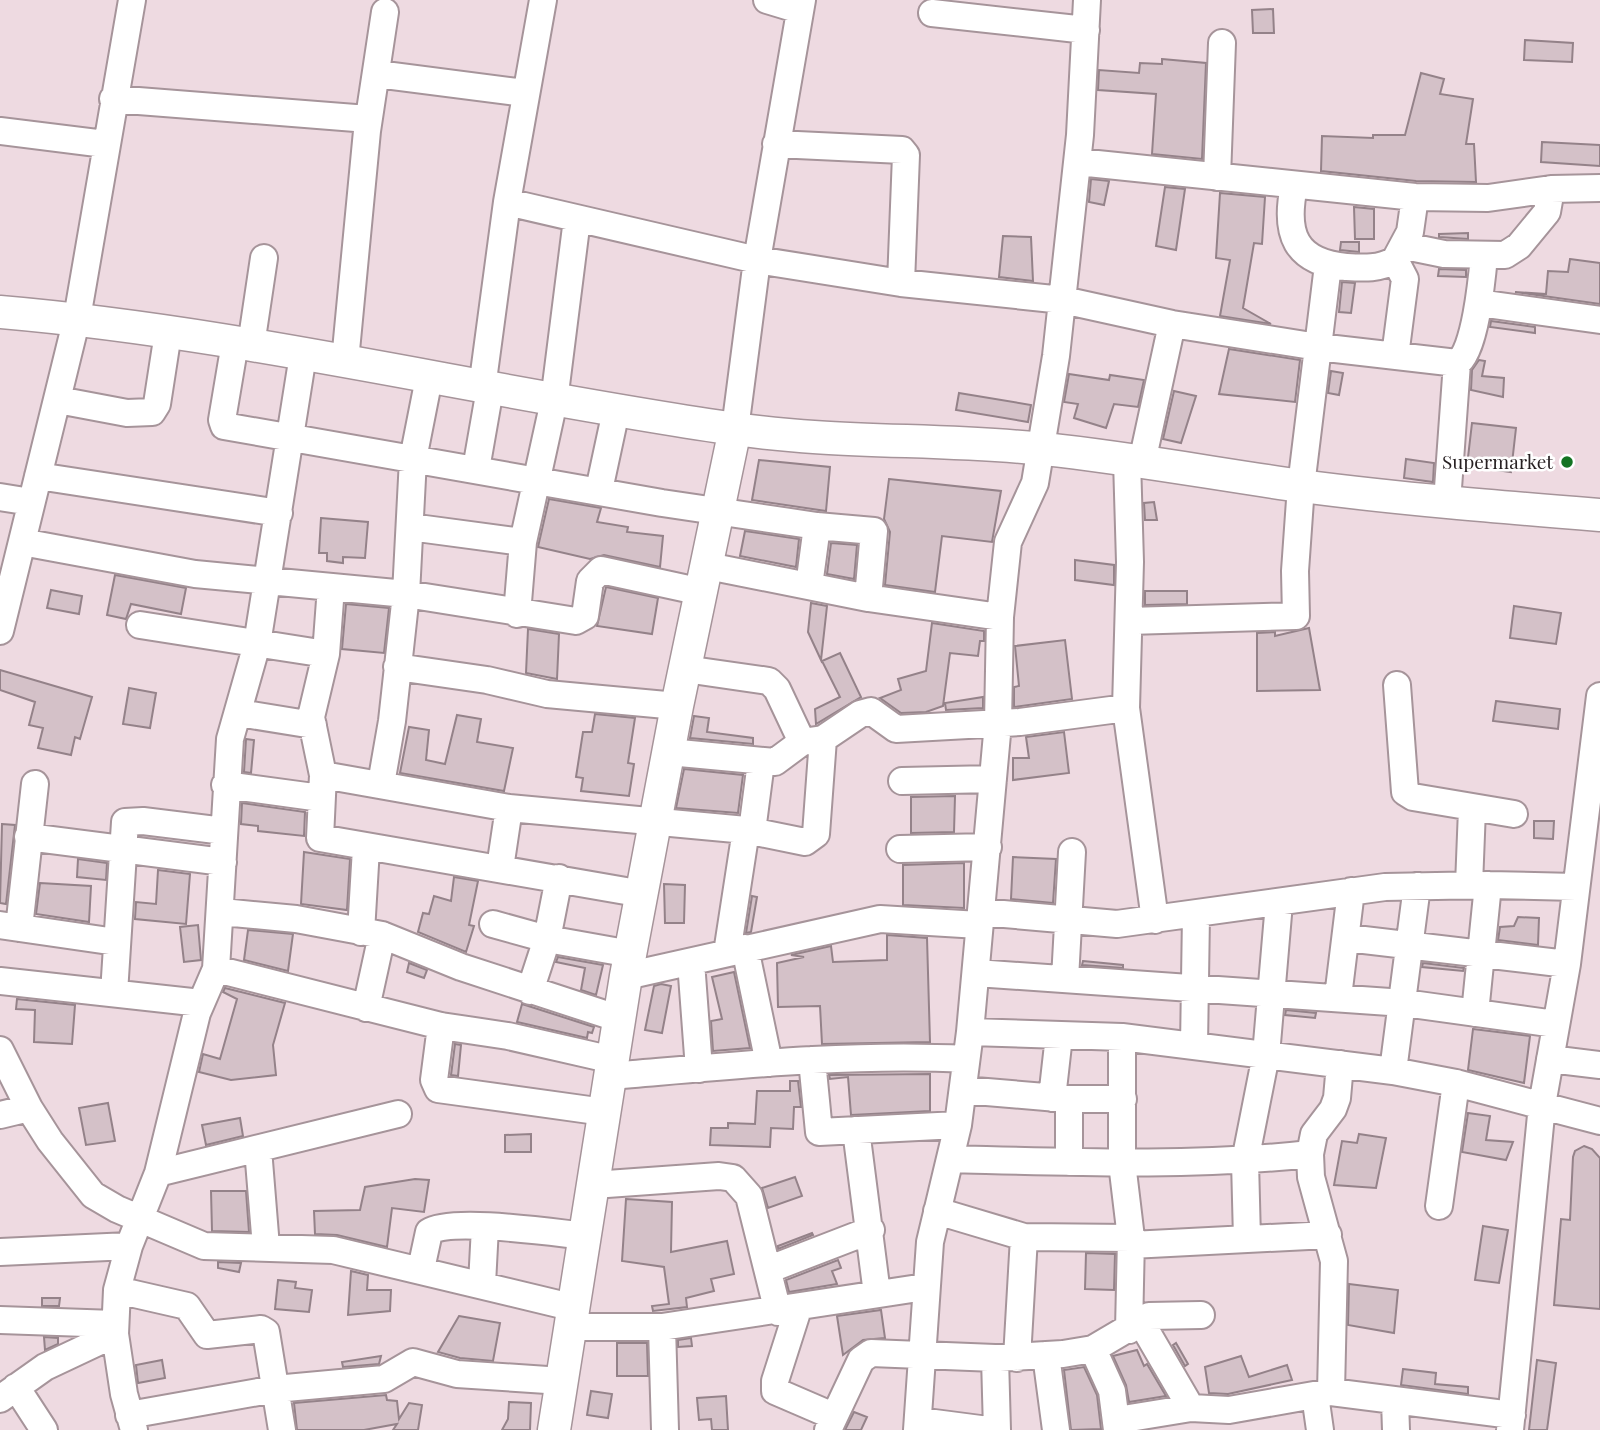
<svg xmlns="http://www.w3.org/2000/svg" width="1600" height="1430" font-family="'Playfair Display',serif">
<rect width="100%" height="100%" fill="#eedae1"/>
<path fill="#d4c1c8" stroke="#948289" stroke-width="2" d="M1273 9 1274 33H1253L1252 10Z
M1525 40 1573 43 1572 62 1524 60Z
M1162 59 1206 63 1202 159 1152 154 1156 94 1098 90 1099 70 1139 73 1140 63 1162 64Z
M1421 73 1444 79 1440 94 1473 99 1466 144H1474L1476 182 1416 181 1321 171 1322 136 1373 138V135H1405Z
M1542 142 1600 145V166L1541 162Z
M1091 179 1109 181 1104 205 1089 202Z
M1165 187 1185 189 1176 250 1156 246Z
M1220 193 1265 197 1262 244 1254 243 1243 308 1271 324 1220 316 1230 260 1216 258Z
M1354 207 1374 209V239H1355Z
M1468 233V239L1439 237V234Z
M1003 236 1031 237 1033 281 999 277Z
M1341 242H1359V252L1340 250Z
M1570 259 1600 263V304L1515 292 1546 294 1548 271 1568 272Z
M1439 269 1466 270V277L1438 276Z
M1342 282 1355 283 1351 313 1339 312Z
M1491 321 1535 327V333L1490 327Z
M1229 349 1300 360 1295 402 1219 394Z
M1479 360 1485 361 1482 376 1504 378 1503 397 1471 390 1472 370Z
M1331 371 1343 373 1339 395 1328 393Z
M1069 374 1109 380 1110 375 1144 380 1138 407 1114 404 1106 428 1074 418 1078 404 1064 402Z
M1174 391 1196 396 1181 443 1163 439Z
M959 393 1031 405 1028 422 956 410Z
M1472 423 1516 428 1511 472 1467 466Z
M1406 459 1434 463 1433 482 1404 478Z
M759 460 830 467 826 511 752 500Z
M889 479 1001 491 992 542 942 536 935 592 885 585 890 532 884 519Z
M549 499 601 508 597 522 628 527 627 532 663 536 660 567 604 555 590 559 538 547Z
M1154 502 1157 520H1145L1144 503Z
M321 518 368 522 365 558 343 557V563L327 561V553H319Z
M745 531 799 539 796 567 740 556Z
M831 543 857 545 854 579 827 574Z
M1075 560 1114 565V585L1075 580Z
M115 575 186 588 181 614 131 604 126 619 107 615Z
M606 587 658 598 652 634 597 626Z
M51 590 82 596 79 614 47 608Z
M1145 591H1187V604L1145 605Z
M811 603 827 606 821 660 808 632Z
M346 604 389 608 384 653 342 649Z
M1514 606 1561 613 1556 644 1510 638Z
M932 623 984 631V641H980L978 656 950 653 943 706 926 712 901 713 880 698 901 690 898 679 926 671Z
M1309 628 1320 690 1257 691V633L1275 632V636Z
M528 629 559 634 557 679 526 673Z
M1065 640 1072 699 1014 707V687L1019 686 1015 646Z
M840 653 861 697 816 724 815 709 840 697 822 661Z
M0 670 92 697 80 739 75 737 71 755 38 748 43 728 29 725 35 702 0 690Z
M129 688 156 693 150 728 123 724Z
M983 697V708L946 710 945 703Z
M1496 701 1560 709 1558 729 1493 721Z
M595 714 635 718 628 763 634 764 629 796 581 791 583 778 576 777 583 732H592Z
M457 715 481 719 477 742 513 748 504 791 400 773 409 727 429 730 426 760 445 764Z
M694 716 709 718 707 732 753 738V744L690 738Z
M1064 732 1069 773 1013 780V758H1029L1026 737Z
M246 739 254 740 251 773 244 772Z
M684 769 743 775 738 813 676 808Z
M955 796 954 832 911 833V797Z
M242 803 305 812 304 836 258 831V826L241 824Z
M1534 821H1554L1553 839 1534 838Z
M2 824 15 825 6 904 0 903Z
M304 852 350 859 347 910 301 904Z
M1013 857 1056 859 1053 903 1011 899Z
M78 859 107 863 106 880 77 877Z
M964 863V908L903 905V865Z
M158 870 190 874 186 924 135 919 136 902 156 904Z
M454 877 478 881 469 925 474 926 466 952 418 932 423 913 429 914 434 896 451 901Z
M40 883 91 886 89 922 36 914Z
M664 884 685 885 684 923H665Z
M752 896 757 897 751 932 746 933Z
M1518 917 1539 918 1538 945 1498 940 1500 927 1514 926Z
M198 925 201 960 184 962 180 927Z
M248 930 293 934 288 971 244 960Z
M887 935 927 938 930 1042 822 1044 820 1006 778 1007 777 963 804 957 791 955 831 946 833 962 887 960Z
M558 957 603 965 596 995 581 990 585 968 556 962Z
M1083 961 1123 965V968L1082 965Z
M409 963 427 970 424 978 407 972Z
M1423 963 1464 968 1463 971 1422 967Z
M734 972 750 1048 713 1051 711 1021 722 1019 712 977Z
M661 984 671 986 662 1033 645 1030 654 986Z
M225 988 285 1003 273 1045 276 1075 231 1080 199 1072 203 1054 220 1059 237 999 223 992Z
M17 999 75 1005 72 1044 34 1042 35 1010 16 1009Z
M522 1004 594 1027 592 1033 588 1032 587 1038 517 1022Z
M1286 1010 1316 1013 1315 1018 1285 1015Z
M1473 1029 1530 1036 1524 1083 1468 1070Z
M455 1044 461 1045 458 1076 451 1075Z
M930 1074V1111L851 1115 848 1077 830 1079 829 1075Z
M790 1081H798L801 1107H794L793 1129 771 1128 770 1147 710 1145 711 1128H728V1123L755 1124 757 1091H790Z
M108 1103 115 1141 86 1145 79 1108Z
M1468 1113 1490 1116 1486 1140 1513 1142 1506 1160 1462 1152Z
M240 1118 243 1136 206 1145 202 1125Z
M531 1134V1152H505V1135Z
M1359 1134 1386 1138 1376 1188 1334 1185 1342 1141 1357 1143Z
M1584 1146 1592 1149 1600 1158V1309L1554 1305 1561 1219 1570 1220 1573 1157 1575 1151Z
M795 1177 802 1196 768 1208 762 1188Z
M415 1179 429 1180 424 1212 392 1208 387 1247 337 1235 315 1234 314 1211 360 1210 365 1187Z
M211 1191H246L249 1232 212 1231Z
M626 1199 672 1202 671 1252 727 1241 734 1274 711 1279 714 1291 686 1298 687 1307 653 1311 652 1306 669 1304 664 1267 622 1261Z
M1483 1226 1508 1230 1499 1283 1475 1280Z
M812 1233 813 1235 778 1249V1246Z
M1086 1253 1115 1254 1114 1290 1085 1289Z
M838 1260 841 1268 832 1271 837 1284 789 1292 786 1280Z
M218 1262 241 1263 239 1272 218 1268Z
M351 1271 368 1275 367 1290H391L390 1311 348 1315Z
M278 1280 296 1282 295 1288 312 1290 309 1312 275 1309Z
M1349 1284 1398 1290 1394 1333 1348 1325Z
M42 1298H60L59 1306H42Z
M881 1310 885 1338 863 1340 843 1355 837 1316Z
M459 1316 500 1323 493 1361 460 1358 438 1352Z
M44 1337 58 1338V1344L45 1350Z
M691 1338 692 1346 678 1347V1340Z
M617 1343H647L648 1376H617Z
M1176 1343 1188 1364 1185 1366 1173 1345Z
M1137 1350 1144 1366 1147 1364 1166 1396 1129 1402 1126 1385 1113 1356Z
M381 1356 379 1364 343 1367 342 1362Z
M1241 1356 1249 1377 1287 1365 1292 1380 1228 1394 1209 1393 1205 1367Z
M162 1360 165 1378 138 1383 136 1365Z
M1537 1360 1556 1363 1547 1430H1529Z
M1084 1367 1097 1395 1101 1429 1071 1430 1064 1370Z
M1403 1369 1436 1373 1435 1384 1468 1387V1394L1401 1385Z
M591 1391 612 1394 608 1418 587 1415Z
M386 1395 387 1400 397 1401 399 1419 409 1403 422 1405 418 1430H393L397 1424 364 1430H297L294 1403Z
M726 1396 728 1430H712L711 1419 699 1420 697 1398Z
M509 1402 531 1403 530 1430H502L508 1419Z
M854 1412 867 1417 861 1430H845Z"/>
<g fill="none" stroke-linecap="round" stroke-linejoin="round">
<g stroke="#a6949a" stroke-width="30">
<path id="minor" d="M767 0 800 10
M932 13 1086 30
M377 74 525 93
M113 99 368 119
M0 131 105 144
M776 144 902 150 906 155 901 283
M1078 162 1415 197 1488 198 1551 189 1600 188
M1217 177 1222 43
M1294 186C1284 234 1295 262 1346 267 1364 268 1379 269 1395 260L1410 232 1415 197
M507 202 757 260 901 283 1063 300 1172 324 1318 347 1301 486 1295 571 1296 616 1129 621
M1405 246 1444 254 1505 255 1519 246 1547 212 1551 189
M1395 260 1405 279 1395 356
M1328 265 1318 347 1457 363C1475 353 1482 278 1484 256
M1479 303 1600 320
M235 343 222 420 224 426 662 503 817 526 874 531 868 598 1000 617
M251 345 264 258
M345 361 367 131 385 12
M482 388 507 202 543 0
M58 400 127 413 152 412 157 404 168 333
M735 429 757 260 802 0
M1127 460 1130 562 1126 708 1155 920
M1142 462 1172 324
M476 469 490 389
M38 476 279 513
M599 490 616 411
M0 497 31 502
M1447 502 1457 363
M410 527 523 542
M22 542 195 574 406 594 576 621 585 616 590 581 601 570 702 592
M708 566 868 598
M809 586 817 526
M331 587 326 654 311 717 323 775 320 838 643 894
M517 614 523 542 554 401 577 219
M140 625 326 654
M0 631 77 318 132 0
M397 667 487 680 547 694 677 706
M685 669 769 681 777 689 802 742
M1397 685 1405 792 1413 797 1514 814
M239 713 313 725
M669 752 775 762 802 742 823 739 860 714 871 711 896 729 1020 722 1126 708
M323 775 509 808 746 830 805 842 816 834 823 739
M902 781 993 779
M381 784 392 721 406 594 413 459 429 378
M225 785 321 798
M752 831 761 762
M28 837 223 862
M900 849 988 847
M500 868 509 808
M1469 885 1472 809
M222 912 296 919 382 935 461 967 620 1019
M981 912 1117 924 1385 887 1488 885 1576 887
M493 924 547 939 631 954
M0 925 116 942
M19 928 35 784
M361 932 366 848
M1347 938 1567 964
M745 948 769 1063
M727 953 746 830
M691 962 699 1069
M216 969 230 739 257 644 303 355
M976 973 1404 1003 1555 1024
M626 976 880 919 979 925
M1065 979 1072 852
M0 981 201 1003
M530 991 547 939 559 878
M114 993 125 822 143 821 224 831
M1338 997 1351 891
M366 1008 382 935
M1475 1013 1488 885
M441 1026 434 1080 438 1089 604 1112
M970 1032 1122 1037 1393 1071 1456 1083 1600 1121
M1122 1037V1163L1131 1238 1129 1330
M1194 1046 1196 915
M0 1050 29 1108 50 1141 93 1195 117 1209 204 1246 333 1250 575 1308
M1550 1059 1600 1065
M812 1060 819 1132 958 1125
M1393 1071 1417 886
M610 1076C729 1066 847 1053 966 1059
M963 1090 1069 1099H1123
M1052 1098 1059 1036
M0 1115 29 1108
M856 1130 877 1294
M258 1149 266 1247
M950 1159C1070 1162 1190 1167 1310 1154
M1069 1162V1099
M158 1173 398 1114
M593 1185 719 1176 733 1178 749 1196 778 1312
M1439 1206 1456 1083
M937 1211 1024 1237 1131 1238
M1247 1239 1245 1161 1266 1055 1279 903
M1131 1245 1328 1235
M0 1252 129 1246
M421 1269 429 1232C451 1217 556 1233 586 1236
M770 1269 871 1230
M482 1284 485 1227
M117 1290 187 1306 207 1335 261 1329 266 1332 282 1430
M798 1309 775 1381V1391L833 1416
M0 1320 115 1324
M1141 1322 1191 1408
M572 1327H662L925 1287
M662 1327 665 1430
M1093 1349 1112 1391 1117 1430
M1046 1355 1056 1430
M995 1358 997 1430
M1017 1358 1024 1237
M16 1387 44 1430
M1331 1392 1334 1261 1311 1177 1310 1154 1314 1134 1333 1109 1337 1098 1340 1064
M1315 1395 1320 1430
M0 1399 45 1367 115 1334
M1395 1401 1396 1430
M129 1415 275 1389 384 1379 413 1362 457 1374 562 1381
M1117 1420 1191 1408 1229 1410 1331 1392 1512 1415
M919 1421 988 1430
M134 1430 124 1394 115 1334 117 1290 129 1246 158 1173 197 1013 216 969 441 1026 508 1036 613 1060
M828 1430 861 1360 871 1353 995 1358 1063 1354 1093 1349 1149 1316 1201 1315
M917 1430 930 1242 958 1125 970 1032 998 723 1000 617 1008 542 1035 483 1056 356 1080 135 1087 0
M1510 1430 1542 1105 1567 964 1600 696"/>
</g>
<g stroke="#a6949a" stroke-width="35">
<path id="tertiary" d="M0 312C245 333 486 393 729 428 833 444 939 438 1044 449 1130 458 1216 474 1301 486 1401 499 1500 507 1600 515
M554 1430 626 976 677 706 735 429"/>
</g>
<use href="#minor" stroke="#fff" stroke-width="26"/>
<use href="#tertiary" stroke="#fff" stroke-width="32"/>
</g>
<circle fill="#137322" stroke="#fff" stroke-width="2.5" cx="1567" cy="462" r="7"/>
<g text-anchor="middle" stroke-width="5" stroke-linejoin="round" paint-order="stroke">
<g font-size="19" fill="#282123" stroke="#fff" text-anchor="end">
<text x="1553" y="469">Supermarket</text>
</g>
</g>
</svg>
